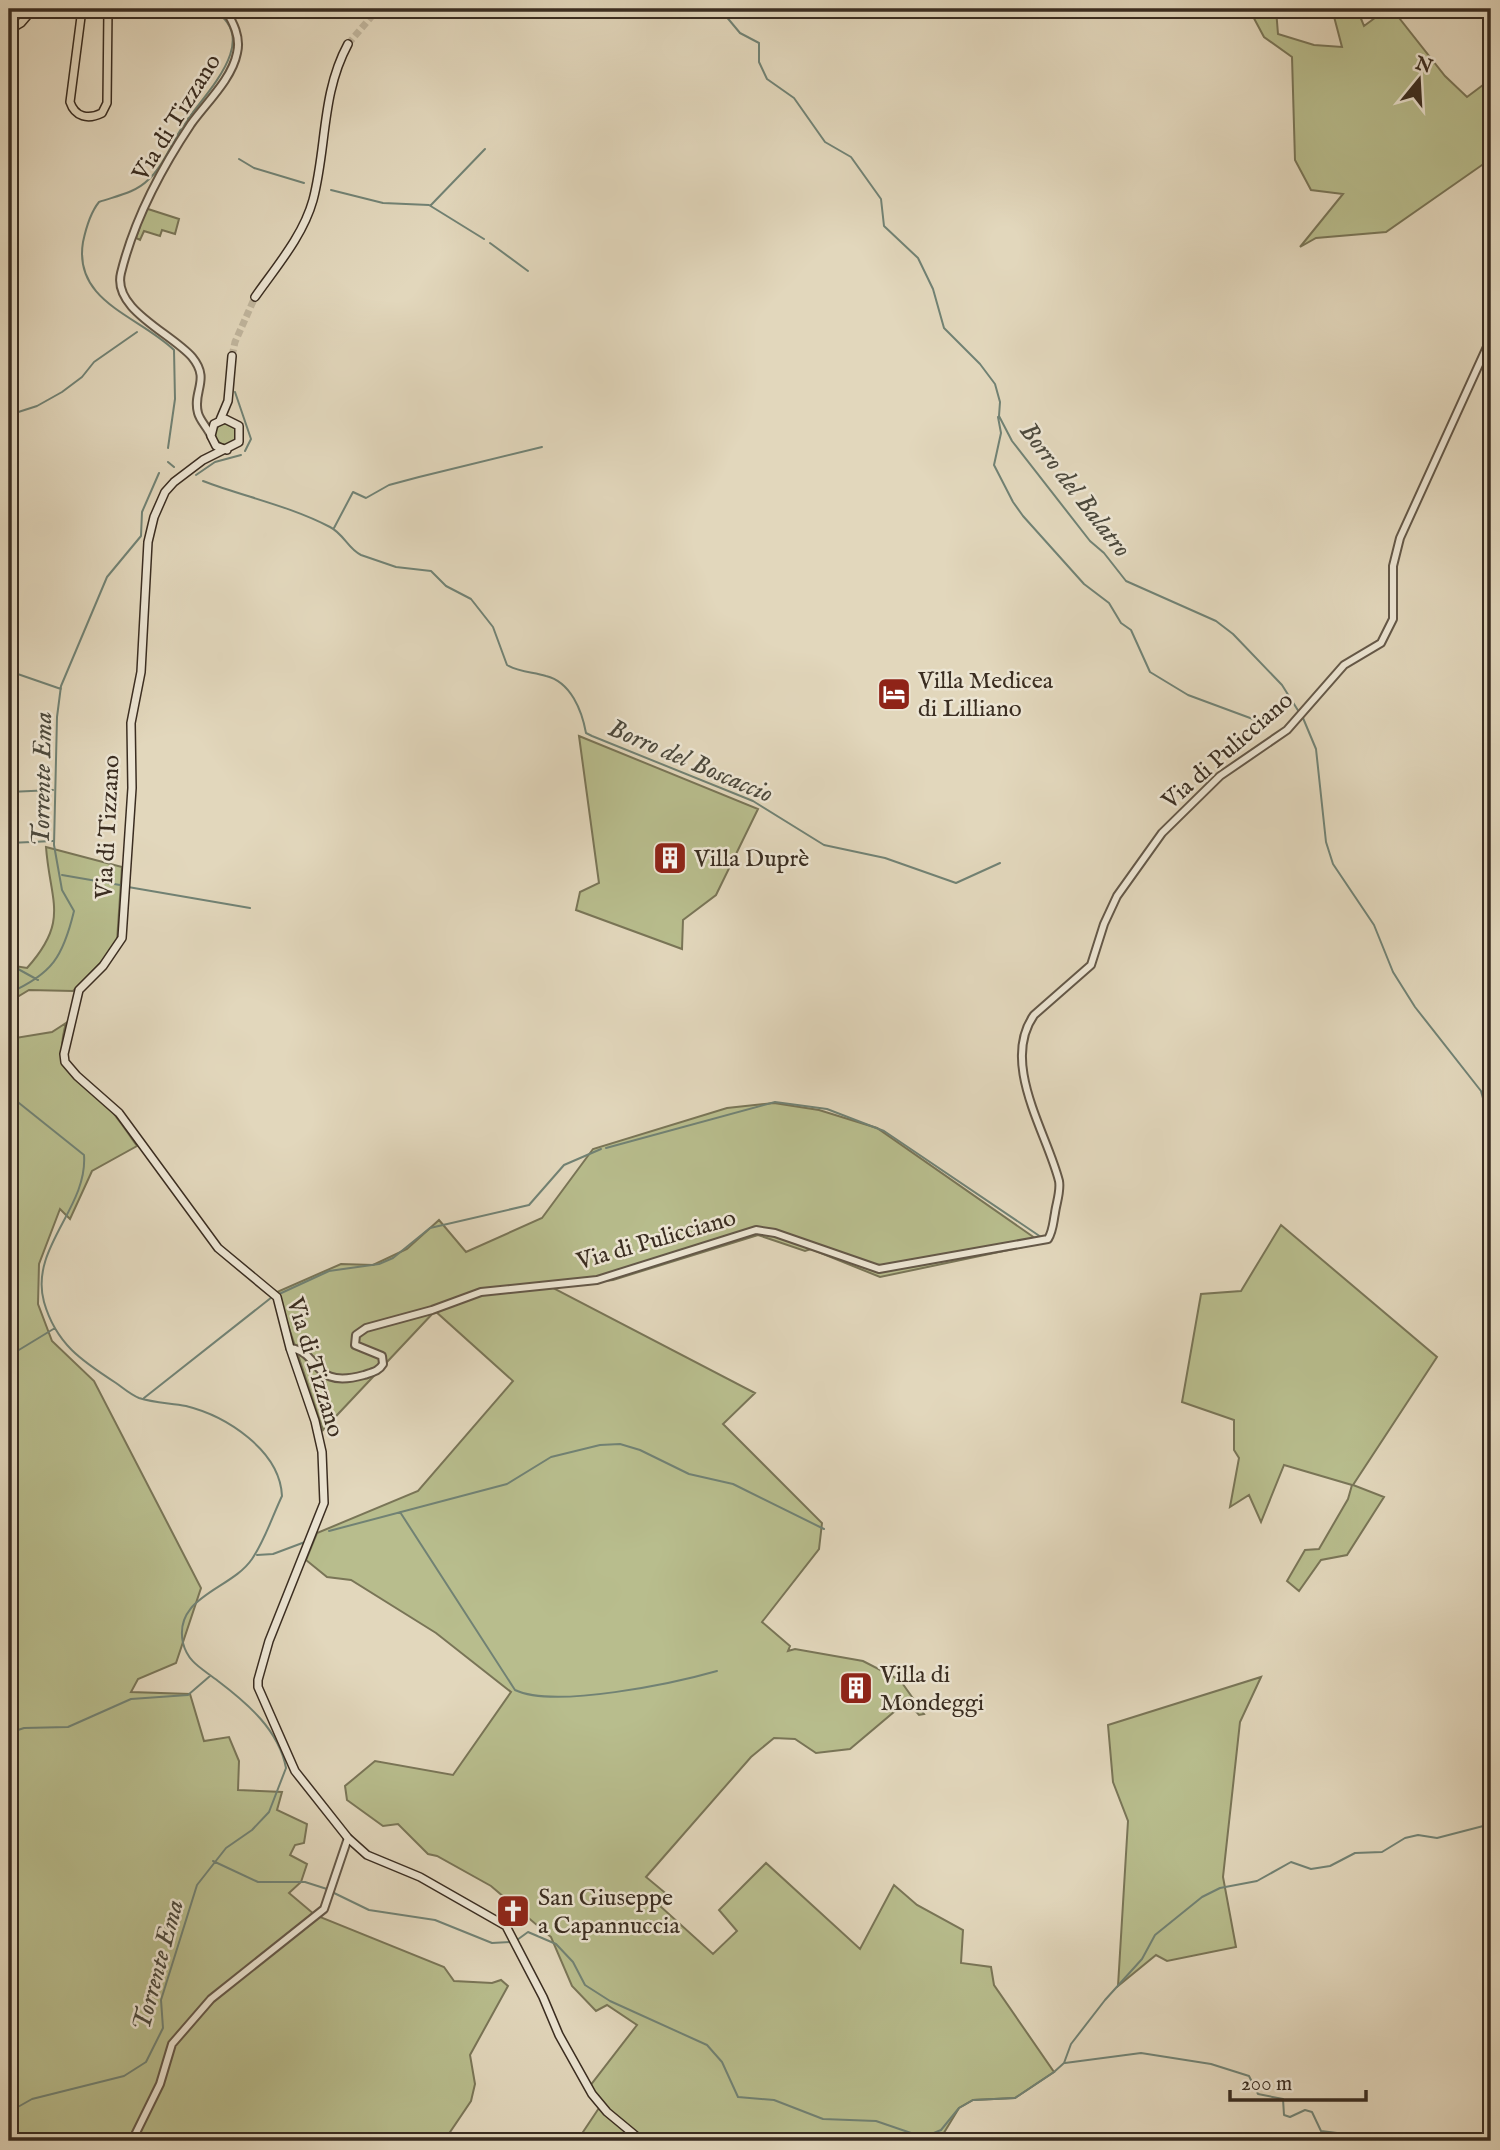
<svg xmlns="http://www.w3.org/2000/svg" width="1500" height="2150" font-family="'IM FELL English',serif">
<rect width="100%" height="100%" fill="#e2d7bc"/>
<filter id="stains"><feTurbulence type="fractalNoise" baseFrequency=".00286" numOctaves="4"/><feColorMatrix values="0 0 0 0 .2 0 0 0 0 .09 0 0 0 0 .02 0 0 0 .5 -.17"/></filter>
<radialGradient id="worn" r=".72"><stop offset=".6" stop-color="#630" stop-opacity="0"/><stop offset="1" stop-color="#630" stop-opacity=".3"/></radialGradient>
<path fill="#b8bd8d" stroke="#797557" stroke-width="2" d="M1249 9H1276L1278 34 1314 45 1342 47 1332 9H1357L1364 26 1387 9H1392L1445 76 1467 97 1491 79V168L1482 165 1386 232 1316 238 1300 247 1343 194 1311 190 1295 160 1292 57 1264 37Z
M148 209 179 219 175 234 162 230 160 236 144 231 140 240 136 238 145 211Z
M215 434a11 11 0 1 1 22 0a11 11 0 1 1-22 0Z
M579 736 758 809 716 895 683 920 682 949 576 910 580 892 599 883Z
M46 847 122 867 117 941 109 954 73 991 29 990 9 1002V973L15 966 27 968C70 920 50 902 46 847Z
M66 1023C53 1069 73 1075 104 1103 117 1115 126 1131 137 1146L92 1171 70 1219 60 1209 39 1264 38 1304 52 1341 94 1381 201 1588 176 1663 138 1679 131 1692 190 1694 204 1741 229 1737 239 1761 238 1790 282 1792 277 1810 307 1824 304 1843 295 1845 290 1855 307 1864 301 1882 289 1893 315 1915 444 1967 454 1981 492 1983 501 1980 508 1986 470 2055 475 2084 471 2101 444 2141H9V1039L52 1032Z
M774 1103 819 1110 877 1128 1042 1243 880 1277 811 1249 805 1251 758 1235 613 1280 551 1287 755 1393 723 1424 822 1523 819 1549 762 1622 790 1646 788 1651 795 1649 863 1661 900 1680 924 1714 919 1715 907 1701 850 1749 816 1753 795 1739 774 1738 751 1757 646 1877 669 1896 660 1906 713 1954 737 1931 719 1910 766 1863 860 1949 894 1885 917 1905 963 1930 961 1963 991 1967 994 1985 1054 2072 1015 2098 973 2100 959 2108 942 2136 932 2141H577L599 2108 590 2086 637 2025 607 2005 596 2011 572 1986 551 1937 491 1886 437 1856 428 1854 398 1824 383 1826 347 1800 345 1786 375 1761 453 1775 511 1692 436 1633 351 1580 327 1577 306 1560 317 1533 418 1491 513 1381 435 1311 323 1430 277 1292 341 1264 373 1265 407 1249 439 1220 466 1252 542 1218 593 1149 727 1108Z
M1281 1225 1437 1357 1353 1485 1384 1497 1347 1555 1321 1560 1299 1591 1287 1581 1305 1550 1319 1549 1348 1499 1352 1485 1284 1465 1261 1522 1249 1495 1230 1507 1239 1458 1234 1450V1420L1182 1402 1201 1294 1241 1291Z
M1261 1677 1240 1722 1223 1877 1236 1947 1167 1961 1156 1955 1118 1986 1128 1821 1113 1782 1108 1725Z"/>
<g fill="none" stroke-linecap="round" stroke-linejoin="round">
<path stroke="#718274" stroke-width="2" d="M720 9 740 33 759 43V62L767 79 794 98 825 142 851 157 881 199 884 226 918 258 933 289 944 328 980 364 995 384 1000 402 999 416 1012 441 1090 541 1104 553 1126 581 1216 621 1233 634 1282 685 1299 712
M239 159 254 168 304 183
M331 190 383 203 429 205 484 239
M431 205 485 149
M490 243 528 271
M235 392 251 439 245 451
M9 415 37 406 62 392 82 377 94 362 137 332
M998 417 1001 433 994 465 1013 502 1023 516 1084 584 1109 603 1121 623 1131 630 1150 672 1188 695 1269 725
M168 448 175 399 174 350C139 316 73 302 83 242 86 228 90 213 99 202 116 196 135 193 148 180 163 167 172 142 183 126 202 96 266 38 211 9
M168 462 174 467
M196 475 215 462 241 455
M203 481C245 497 290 506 330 527 344 534 348 549 361 555L396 567 431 571 446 586 471 599 493 627 507 665C519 672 532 672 546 676 571 682 582 711 586 733L592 736 753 801 824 845 885 858 956 883 1000 863
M334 528 353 492 366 498 389 485 419 477 542 447
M9 671 61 689
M1303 718 1316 749 1326 842 1333 864 1374 925 1393 972 1415 1007 1481 1091 1491 1127
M9 792 53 790
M9 843 53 841
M62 875 120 885
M128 887 250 908
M9 964 38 980
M9 993C52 974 63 957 74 911L62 890 54 845 57 717 61 686 107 577 141 536 142 512 159 473
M9 1095 84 1155C88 1208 29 1248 44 1302 56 1344 82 1361 116 1383 123 1388 131 1395 139 1398 154 1403 171 1403 186 1406 226 1416 280 1450 282 1496 272 1517 265 1540 252 1559 231 1590 173 1596 183 1643 188 1663 203 1669 218 1681 247 1703 279 1730 286 1768L269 1812 252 1830 226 1848 197 1885 161 2000 163 2028 146 2062 124 2076 32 2099 9 2112
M606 1148 775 1102 827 1109 884 1131 1041 1237
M277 1295 329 1271 379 1264 393 1258 430 1228 529 1205 564 1165 601 1149
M9 1356 55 1328
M144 1398 272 1297
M400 1512 515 1690C554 1709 675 1683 717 1671
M329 1531 507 1484 551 1457 600 1445 620 1444 640 1450 689 1474 733 1484 824 1529
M257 1555 273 1554 305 1542
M9 1733 24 1728 68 1727 131 1699 188 1695 210 1676
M213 1861 258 1882H305L327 1889
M332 1892 369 1910 435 1920 492 1943 512 1942
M517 1940 528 1932 556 1944 573 1962 585 1985 610 2001 707 2045 722 2062 738 2097 774 2100 823 2119 876 2121 911 2133 929 2135 941 2130 959 2108 973 2100 1015 2098 1054 2072 1064 2063 1071 2044 1105 2000 1142 1959 1155 1935 1202 1897 1220 1888 1257 1881 1291 1862 1311 1869 1330 1866 1355 1853 1382 1852 1405 1838 1418 1835 1437 1838 1491 1824
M1065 2063 1141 2053 1211 2064 1249 2076 1258 2094 1283 2099 1284 2115 1290 2117 1305 2110 1312 2112 1321 2131 1337 2133 1351 2141
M1362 2141H1378"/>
<path stroke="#c0b59d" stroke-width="7" stroke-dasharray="7 3.5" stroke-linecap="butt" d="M348 44 378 9
M232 356 235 342 255 297"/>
<g stroke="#645848" stroke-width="10">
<path id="tertiary" d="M211 436C208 428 200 421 198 413 192 391 211 380 192 357 171 333 112 309 121 273 134 220 161 169 191 124 206 103 232 79 237 53 241 37 233 22 225 9
M290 1348C322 1352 310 1390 364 1375 373 1372 379 1371 383 1364L382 1356 355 1345 356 1335 366 1328 432 1310 481 1292 597 1280 756 1230 775 1233 879 1269 1048 1239C1053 1231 1053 1223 1055 1213 1056 1204 1061 1191 1059 1181 1047 1133 1000 1063 1034 1015L1091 965 1104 924 1117 896 1162 833 1220 776 1287 730 1344 665 1381 643 1393 619V566L1400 538 1491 338
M132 2141 160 2084 172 2044 211 1999 324 1909 348 1838"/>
</g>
<g stroke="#3a2d21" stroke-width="10">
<path id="secondary" d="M255 297C276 267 303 236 313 200 327 147 321 94 348 44
M220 420 228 401 232 356
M227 450 216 446 211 436 214 424 225 419 239 426V442L203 460 174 482 165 492 154 517 148 542 141 672 131 723 132 788 122 938 103 966 79 990 64 1054 65 1062 77 1076 119 1113 218 1248 277 1297 290 1348 315 1421 322 1452 324 1503 269 1641 258 1680V1687L295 1771 348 1838 367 1855 420 1877 506 1926 543 1997 559 2035 592 2094 607 2112 642 2141"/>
</g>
<g stroke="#3a2d21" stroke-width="10">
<path id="primary" d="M82 9 70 102C75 117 88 120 102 113L107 103 108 9
M9 30 21 23 33 9"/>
</g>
<use href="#tertiary" stroke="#ece5d3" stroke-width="6"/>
<use href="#secondary" stroke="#ece5d3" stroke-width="7"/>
<use href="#primary" stroke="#e2d7bc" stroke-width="7"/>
</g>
<defs>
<g id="hotel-square" transform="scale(1.75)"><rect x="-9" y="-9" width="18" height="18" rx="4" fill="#8f2418" stroke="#ece5d3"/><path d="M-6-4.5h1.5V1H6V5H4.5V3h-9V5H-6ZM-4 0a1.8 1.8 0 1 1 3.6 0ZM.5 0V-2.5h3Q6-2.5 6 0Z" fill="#fff"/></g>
<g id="building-square" transform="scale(1.75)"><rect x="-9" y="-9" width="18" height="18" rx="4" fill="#8f2418" stroke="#ece5d3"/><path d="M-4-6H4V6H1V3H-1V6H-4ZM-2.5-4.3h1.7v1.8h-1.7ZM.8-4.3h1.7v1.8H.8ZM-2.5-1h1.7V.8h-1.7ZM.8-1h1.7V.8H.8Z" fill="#fff"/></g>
<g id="church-square" transform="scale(1.75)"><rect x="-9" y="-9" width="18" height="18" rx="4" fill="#8f2418" stroke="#ece5d3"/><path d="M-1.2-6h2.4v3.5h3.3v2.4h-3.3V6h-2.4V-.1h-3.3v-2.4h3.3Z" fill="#fff"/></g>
</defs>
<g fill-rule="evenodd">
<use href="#hotel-square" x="894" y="694"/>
<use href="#building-square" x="670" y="858"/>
<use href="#building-square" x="856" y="1688"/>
<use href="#church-square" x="513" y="1911"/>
</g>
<g text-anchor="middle" stroke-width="5" stroke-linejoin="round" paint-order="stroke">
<g font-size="24" fill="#3a2d21" stroke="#ece5d3">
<text transform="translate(176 117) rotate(-58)" y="8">Via di Tizzano</text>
<text transform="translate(1227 750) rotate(-41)" y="8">Via di Pulicciano</text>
<text transform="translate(107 827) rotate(-87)" y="8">Via di Tizzano</text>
<text transform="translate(656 1239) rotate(-16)" y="8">Via di Pulicciano</text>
<text transform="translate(316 1367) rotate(73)" y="8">Via di Tizzano</text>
</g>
<g font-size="24" fill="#3a2d21" stroke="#ece5d3" text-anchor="start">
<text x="918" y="688">Villa Medicea<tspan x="918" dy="28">di Lilliano</tspan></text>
<text x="694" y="866">Villa Duprè</text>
<text x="880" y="1682">Villa di<tspan x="880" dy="28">Mondeggi</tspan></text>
<text x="538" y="1905">San Giuseppe<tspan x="538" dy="28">a Capannuccia</tspan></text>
</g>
<g font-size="26" font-style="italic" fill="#4c493d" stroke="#ece5d3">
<text transform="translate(1076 489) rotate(52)" y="9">Borro del Balatro</text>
<text transform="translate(691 760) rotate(23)" y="9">Borro del Boscaccio</text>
<text transform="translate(41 779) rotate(-89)" y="9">Torrente Ema</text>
<text transform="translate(157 1965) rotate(-75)" y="9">Torrente Ema</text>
</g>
</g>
<rect width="1500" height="2150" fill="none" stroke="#e2d7bc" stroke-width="35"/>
<rect x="10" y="10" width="1479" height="2129" fill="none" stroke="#3a2d21" stroke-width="3.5"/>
<rect x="18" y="18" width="1465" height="2115" fill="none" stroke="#3a2d21" stroke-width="2"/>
<g transform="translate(1419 80) rotate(18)" stroke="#ece5d3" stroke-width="5" paint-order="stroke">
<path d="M0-5L12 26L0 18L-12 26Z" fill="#3a2d21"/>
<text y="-10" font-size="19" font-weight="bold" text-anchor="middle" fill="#3a2d21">N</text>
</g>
<path d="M1230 2090v10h136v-10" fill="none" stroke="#3a2d21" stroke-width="3.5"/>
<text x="1241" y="2090" font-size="21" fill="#3a2d21" stroke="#ece5d3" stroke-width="5" paint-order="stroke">200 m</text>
<rect width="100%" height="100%" filter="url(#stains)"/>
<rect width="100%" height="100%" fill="url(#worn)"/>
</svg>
